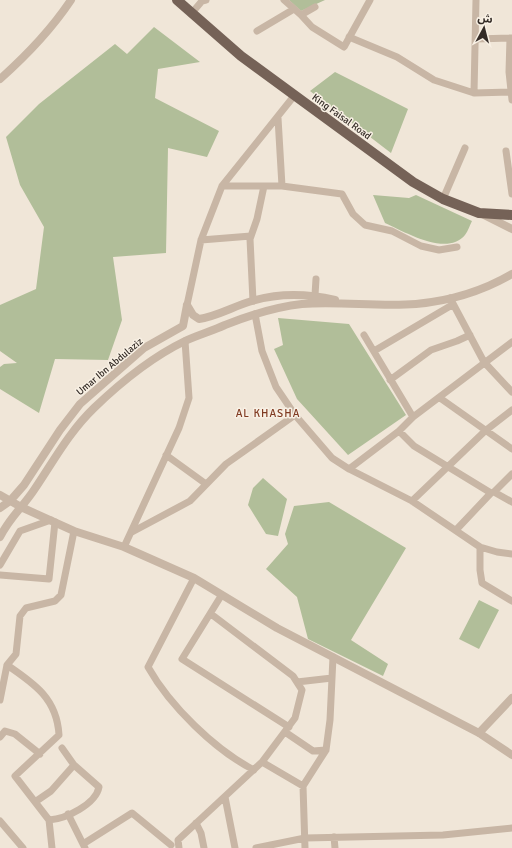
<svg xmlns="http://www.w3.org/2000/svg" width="512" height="848" font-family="Signika,'Noto Sans Arabic',sans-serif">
<rect width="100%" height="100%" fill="#f0e6d8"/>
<path fill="#b1be99" d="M289 0H325L301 11Z
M154 27 200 62 158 69 155 98 219 131 207 157 168 148 166 253 113 257 122 320 108 360 55 359 39 413 0 389V367L4 364 17 363 0 351V305L36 289 44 227 20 185 6 137 39 104 115 44 127 54Z
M335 72 408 109 391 153 310 91Z
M373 195 409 198 416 195 472 221C470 225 468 231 465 235 447 257 405 232 385 223Z
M278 318 349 324 406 415 348 455 297 399 274 349 283 345Z
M263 478 287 499 278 536 266 534 248 505 253 488Z
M329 502 406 548 351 640 388 664 383 676 308 639 297 597 266 569 288 544 285 534 294 506Z
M479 600 499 610 479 649 459 639Z"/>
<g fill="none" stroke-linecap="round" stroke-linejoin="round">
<path stroke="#c8b6a5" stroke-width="7" d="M284 0 301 15 315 7
M191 14 202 1 206 0
M301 15 312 27 344 47 370 0
M257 31 294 9
M349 37 397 57 434 80 474 93 511 92
M510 38 509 72 512 100
M476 39 512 38
M474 93 476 0
M278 118 282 186
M506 151 512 194
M222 186H282L342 194 353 214 365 225 392 231 421 246 439 250 457 247
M443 199 465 148
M201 240 251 236
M315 295 316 279
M450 298 484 362 512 392
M253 301 250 239 257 219 264 186
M187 305 201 240 222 186 294 96
M255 314 262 351 276 387 295 415 332 458 349 469 412 501 480 547 497 552 512 554
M364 335 413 417
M374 351 452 305
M390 380 431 350 457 341 470 335
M440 398 512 449
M399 431 414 446 491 493
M166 455 206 484
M349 469 399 431 413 417 512 342
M494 492 512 502
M412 501 485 431 512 410
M456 530 491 493 494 492 512 474
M132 532 190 501 226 464 295 415
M124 547 179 428 189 398 185 341
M480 547V570L482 583 512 601
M0 565 20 531 51 520
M0 575 49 579 55 522
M194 578 148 667C170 706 215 750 254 770
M221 596 182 659 289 727
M7 665C35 684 57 699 59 735L15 776 49 820 52 848
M297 682 332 678
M0 700 7 665 16 654 20 616 26 608 55 601 61 595 74 531
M285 732 313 751 326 750
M0 737 5 731 15 734 40 754
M262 762 303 786
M225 797 235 848
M35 802 51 791 74 765
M68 814 85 848
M49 820C66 819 96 804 99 787L74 765 62 748
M0 821 23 848
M196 823 201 833 204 848
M334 837 335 848
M83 844 132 813 171 845
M179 848 178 840 262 762 295 718 302 690 293 676 211 614
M256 848 305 838 443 835 512 828
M305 848 303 786 326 750 330 720 333 657"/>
<path stroke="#c8b6a5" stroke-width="8" d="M0 79C27 55 51 30 71 0
M480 213 512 229
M187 305 193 315 199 319C218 316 234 306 252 301 279 293 309 294 335 300
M0 495 21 507 74 531 124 547 194 578 277 628 479 733 512 755
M0 508 10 501 24 485 60 430 80 404 144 348 183 326 187 305
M0 537C10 517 22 508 34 490 53 462 69 432 94 408 120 383 152 357 185 341 198 335 212 331 225 325 250 315 275 307 302 304 340 301 378 307 416 304 449 301 483 291 512 274
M479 733 512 698"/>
<path stroke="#756257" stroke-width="10" d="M177 0 241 56 413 182 443 199 479 213 512 215"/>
</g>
<g text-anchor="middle" stroke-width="3" stroke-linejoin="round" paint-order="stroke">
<g font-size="10" fill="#332b26" stroke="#f8f0e4">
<text transform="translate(342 116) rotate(36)" y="4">King Faisal Road</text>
<text transform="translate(109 366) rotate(-40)" y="4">Umar Ibn Abdulaziz</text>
</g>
<g font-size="11" letter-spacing="1" fill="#803b22" stroke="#f8f0e4">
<text x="268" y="417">AL KHASHA</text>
</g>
</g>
<g transform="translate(484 28) rotate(7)" stroke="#f8f0e4" stroke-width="3" paint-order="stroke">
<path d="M0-3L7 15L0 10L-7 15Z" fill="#332b26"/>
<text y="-6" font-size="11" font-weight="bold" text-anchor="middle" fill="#332b26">ش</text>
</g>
</svg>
